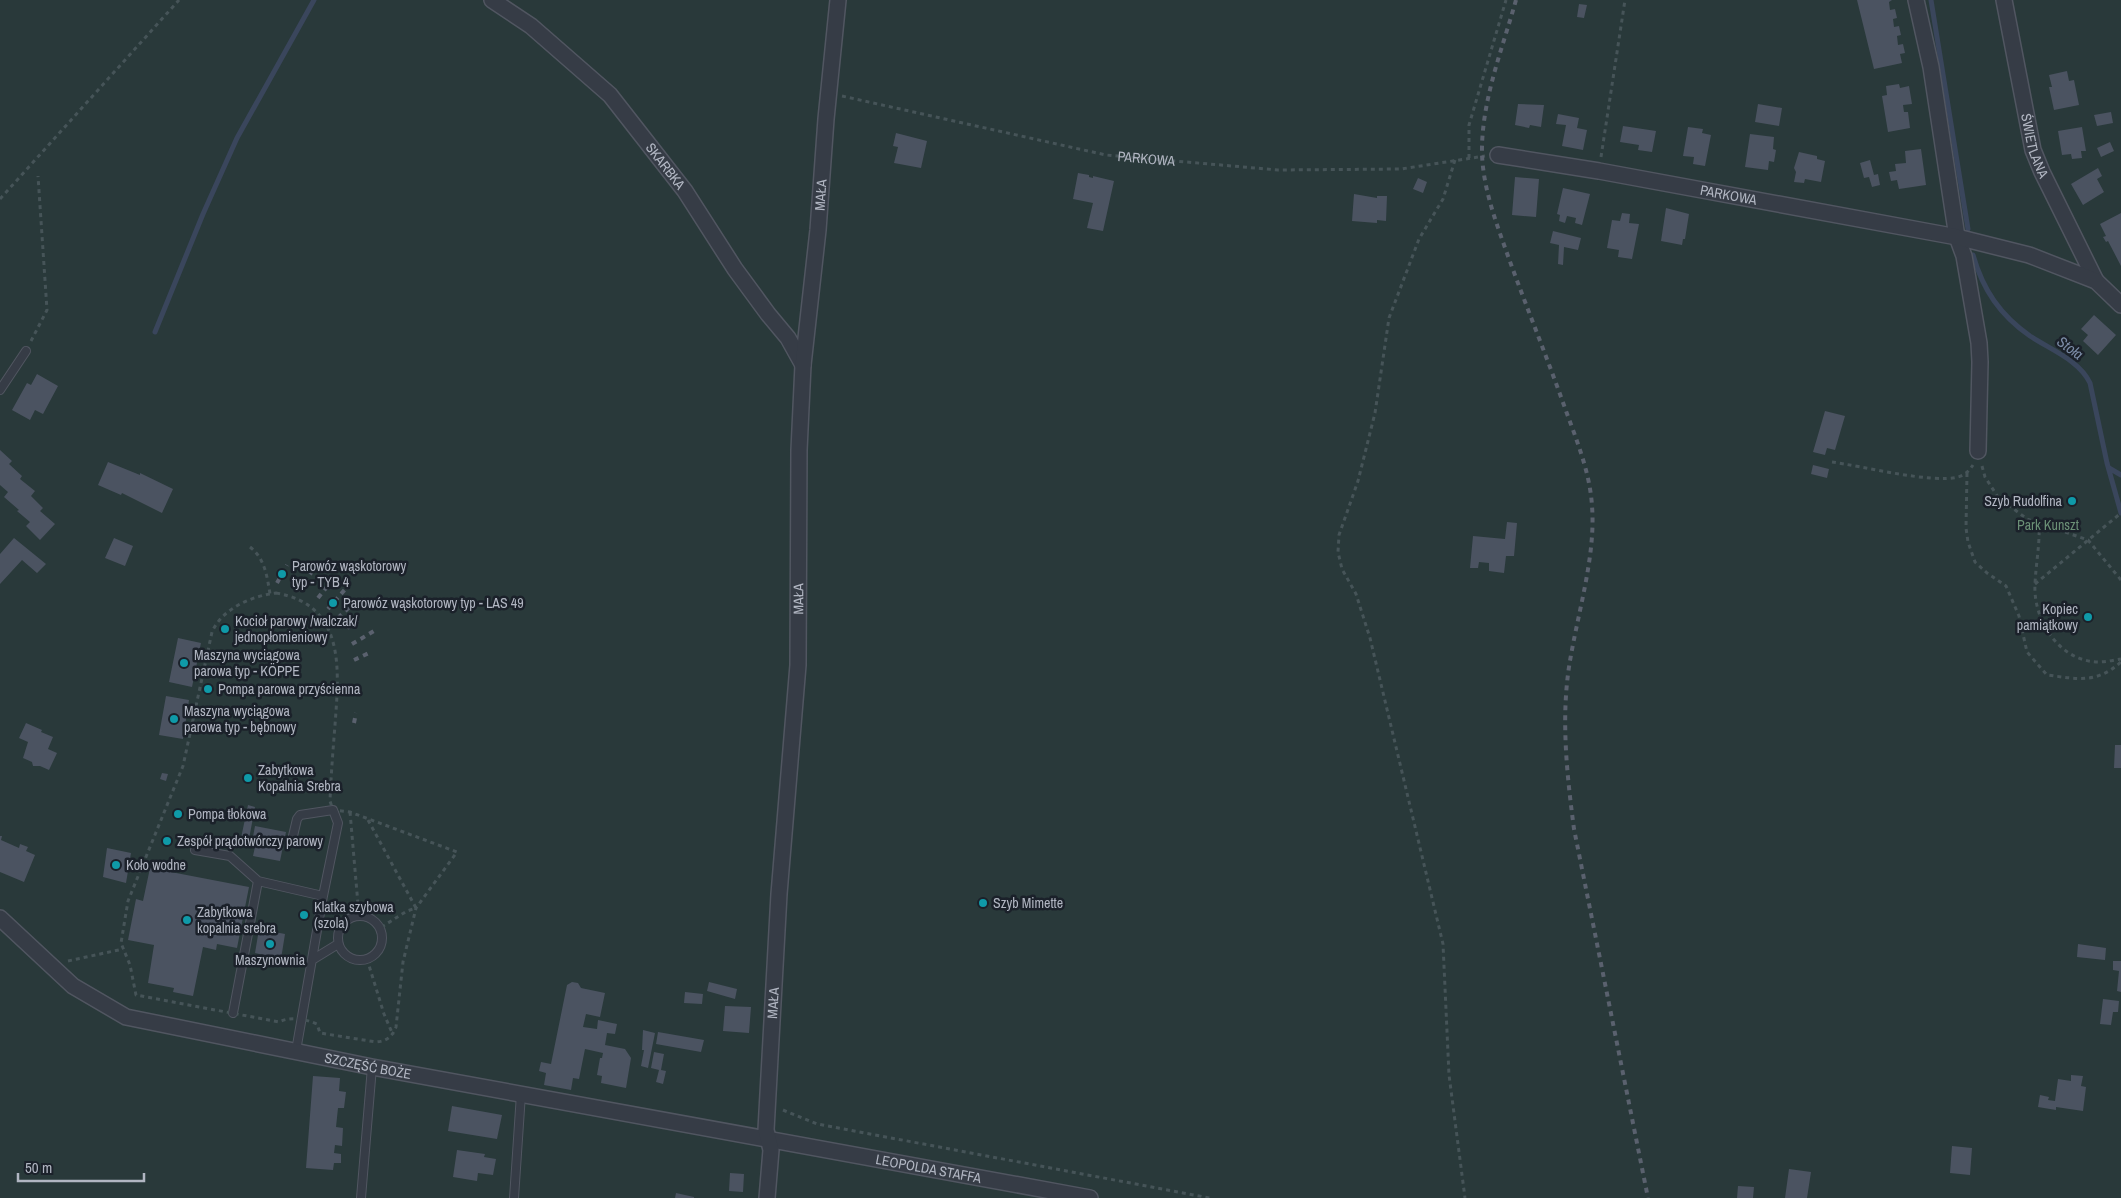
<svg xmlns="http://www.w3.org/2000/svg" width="2121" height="1198" font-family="'Archivo Narrow',sans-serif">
<rect width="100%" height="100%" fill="#232935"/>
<path fill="#29393a" d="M0 0H2121V1198H0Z"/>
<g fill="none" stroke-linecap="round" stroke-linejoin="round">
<path stroke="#3a465c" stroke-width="5" d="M1931 0 1968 229
M1973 255C1983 290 2000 315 2030 336 2051 350 2079 360 2090 383L2107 463 2121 513
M155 332 203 214 237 138 314 0
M2109 468 2121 475"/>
</g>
<path fill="#4b5361" d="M1857 0H1892L1889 2 1890 10 1895 9 1897 18 1893 19 1894 27 1899 26 1901 35 1897 36 1898 45 1903 44 1905 53 1900 54 1902 63 1874 69Z
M1579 4 1587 5 1584 18 1577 17Z
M2067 71 2069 81 2074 80 2079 105 2054 110 2049 87H2052L2049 75Z
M1899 84 1900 88 1909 86 1912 104 1903 105 1904 112H1908L1910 128 1888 132 1882 96 1887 95 1886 86Z
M1518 104 1544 105 1541 127 1530 125 1529 128 1515 125Z
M1758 104 1782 108 1779 126 1755 122Z
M2111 112 2113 123 2097 126 2094 115Z
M1558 114 1579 118 1577 128 1587 130 1583 150 1562 146 1566 125 1556 124Z
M1623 126 1656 131 1652 152 1638 150 1639 145 1620 142Z
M1688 127 1703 129 1702 133 1711 135 1705 166 1693 164 1694 157 1683 156Z
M2082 127 2086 151H2081L2082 158 2072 159 2071 154 2062 155 2058 131Z
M896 133 927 141 921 168 894 163 898 147 893 146Z
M1750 134 1774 137 1773 149 1776 150 1774 162 1769 161 1768 170 1745 167Z
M2110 142 2114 151 2101 157 2097 148Z
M1921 149 1926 185 1899 189 1897 180 1891 181 1889 172 1896 171 1895 164 1906 163 1905 151Z
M1799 152 1817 156V159L1825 161 1821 182 1805 179 1804 183 1794 182 1796 172 1794 168Z
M1870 160 1874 175 1878 174 1880 185 1872 187 1869 177 1864 178 1860 163Z
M2098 168 2102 176 2097 179 2104 192 2083 205 2071 184Z
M1078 173 1089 175V177L1093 178V176L1114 181 1103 231 1087 228 1093 203 1073 199Z
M1515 177 1539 179 1536 217 1512 215Z
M1418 178 1427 182 1423 193 1413 189Z
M1563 188 1590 194 1582 225 1575 223 1576 218 1567 216 1565 223 1559 221 1560 215 1557 214Z
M1354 194 1377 198V196H1387L1386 221 1377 220V223L1352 221Z
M1666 208 1689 214 1685 239H1683L1682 245 1661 241Z
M1622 213 1630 214 1629 223 1639 224 1632 259 1618 257 1619 250 1607 248 1612 220 1620 221Z
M2121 213V266L2108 241 2106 242 2103 237 2106 236 2100 224Z
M1553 231 1581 238 1578 250 1564 247 1563 265 1558 264 1559 245 1550 243Z
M2094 315 2116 335 2098 355 2083 341 2088 335 2081 329Z
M37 374 58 386 43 414 35 410 30 420 12 410 27 383 31 385Z
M1825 411 1845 416 1835 450 1827 448 1825 455 1813 452Z
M0 450 12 461 9 464 22 476 20 479 35 491 31 496 43 508 40 511 55 524 40 540 26 526 30 522 17 511 19 510 4 497 8 492 0 485Z
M108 462 140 475V473L173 489 162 513 122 493 121 495 98 485Z
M1813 465 1829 469 1827 478 1811 474Z
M1507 522 1517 523 1514 556H1506L1504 573 1489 571V563L1479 562 1478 568H1470L1473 536 1505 539Z
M14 538 46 564 37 573 22 560 0 584V554Z
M114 538 133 546 125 566 105 558Z
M178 638 201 643 192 687 169 682Z
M166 696 189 700 183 739 159 735Z
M26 723 42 730 41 732 53 737 48 749 57 753 49 770 40 766H33L32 762 23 758 28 742 19 738Z
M2115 745H2121V768H2114Z
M162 773 168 774 166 781 160 779Z
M248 805 255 807 249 839 241 838Z
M255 826 286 832 280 861 253 856 256 842H252Z
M0 836H2L1 840 19 848 20 844 28 847 26 851 35 855 24 882 0 872Z
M107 848 131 853 126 883 103 877Z
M150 868 249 887 237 948 217 944 216 950 203 947 193 996 173 992 174 988 148 983 154 945 128 940 136 899 143 901Z
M259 929 285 934 281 959 255 953Z
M2078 944 2106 948 2105 960 2077 957Z
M2113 961H2121V992L2117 991 2119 971 2113 970Z
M572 982 578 983 581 988 605 993 600 1017 586 1014 583 1027 597 1029 598 1020 617 1024 615 1034 607 1033 605 1045 625 1049 631 1058 626 1088 601 1083 602 1076 597 1075 600 1058H602L603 1053 585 1049 579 1079 573 1078 571 1090 544 1085 546 1073 539 1071 541 1062 551 1064 567 985Z
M709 982 737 989 735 999 707 991Z
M685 992 703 994 702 1004 684 1003Z
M2103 999 2119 1001 2118 1012H2113L2111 1025 2100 1024Z
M725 1006 751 1007 749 1033 723 1031Z
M643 1030 655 1033 648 1068 641 1066 644 1050H642Z
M658 1032 704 1040 701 1052 656 1044Z
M654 1052 664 1054 661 1070 666 1071 663 1084 656 1082 659 1070 651 1068Z
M2071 1075 2083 1076 2081 1086 2086 1087 2083 1111 2056 1107V1110L2038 1107 2040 1095 2049 1097 2048 1100 2055 1101 2058 1079 2071 1081Z
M313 1076 340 1078 339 1091 346 1092 344 1108H338L336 1127 343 1128 342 1146 335 1145 334 1153 341 1154V1163H334L333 1170 306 1168Z
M452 1106 502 1115 497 1139 448 1131Z
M1952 1146 1972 1148 1970 1175 1950 1173Z
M457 1150 485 1154 484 1157 496 1159 493 1175 478 1173 477 1181 453 1177Z
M1789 1169 1811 1172 1807 1198H1785Z
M730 1173 744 1174 743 1192 729 1191Z
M1738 1186 1754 1187 1753 1198H1737Z
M676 1193 694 1197V1198H675Z"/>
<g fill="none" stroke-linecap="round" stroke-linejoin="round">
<g stroke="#515661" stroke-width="10">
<path id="lane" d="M0 390 26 351
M293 836 297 819 300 815 333 810 338 823 323 896 296 1051
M195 850 230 856 258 881 323 896
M338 938a22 22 0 1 1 44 0a22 22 0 1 1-44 0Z
M312 960 338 944
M233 1013 258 881
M361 1198 372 1067
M514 1198 521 1094"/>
</g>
<g stroke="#515661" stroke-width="18">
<g id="street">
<path id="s2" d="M492 0 531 26 610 95 685 191 735 269 768 314 788 338 803 365"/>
<path d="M1916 0 1931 67 1957 237 1964 256 1979 343 1980 362 1978 451"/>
<path id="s3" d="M2004 0 2033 150 2042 172 2096 281"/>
<path id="s4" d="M1498 155 1599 171 1957 237 2029 255 2096 281 2121 305"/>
<path id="s5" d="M0 918 73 986 126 1017 372 1067 1090 1198"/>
<path id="s6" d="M767 1198 771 1150 766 1130 779 894 798 665 799 450 803 365 818 230 826 119 838 0"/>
</g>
</g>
<g stroke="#465458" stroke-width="3" stroke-dasharray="4 4" stroke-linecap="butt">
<path id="s1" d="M842 96 1106 155 1278 170 1401 169 1485 156"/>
<path d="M1601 157 1625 0"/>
<path d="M1469 158V125L1506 0"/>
<path d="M1455 160 1443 199 1419 239 1389 318 1375 413 1358 481 1339 535 1338 552 1342 569 1356 594 1370 638 1443 944 1449 1075 1465 1198"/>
<path d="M0 199 179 0"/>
<path d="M31 341 47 310 38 176"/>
<path d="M1832 462C1861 466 1933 484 1958 477 1965 475 1969 471 1973 465"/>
<path d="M1982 466 1985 477 1998 497 2027 519 2088 540 2121 580"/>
<path d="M1967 473 1966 528 1968 542 1975 562 1987 573 2006 586 2019 616 2027 652 2047 675C2078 679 2096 684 2121 662"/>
<path d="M2039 523C2040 545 2036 562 2035 584 2033 620 2059 661 2098 662 2106 662 2114 660 2121 659"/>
<path d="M250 547C265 559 267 576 270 594"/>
<path d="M2035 584 2121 513"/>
<path d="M276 593C346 605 339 670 335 725 333 750 331 775 330 801L333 810 350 812 457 852 416 908 403 962 396 1027C392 1037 387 1041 376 1042L320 1033 317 1024C305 1019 291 1016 279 1022L136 995 130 965 121 943 128 901 183 766 212 632C222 609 251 596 276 593Z"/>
<path d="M350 812 359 916"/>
<path d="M368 820 416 908 407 911 380 928"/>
<path d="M367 959 384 1014 393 1035"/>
<path d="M68 961 123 949"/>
<path d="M783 1110 817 1124 1210 1198"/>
</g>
<use href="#lane" stroke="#363c46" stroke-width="8"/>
<use href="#street" stroke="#363c46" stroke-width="15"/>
<path stroke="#5a616e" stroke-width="4" stroke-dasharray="5 5" stroke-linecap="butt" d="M1516 0C1502 50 1481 102 1482 154 1483 184 1493 214 1503 242 1523 299 1546 354 1566 411 1577 441 1590 473 1592 506 1596 557 1577 615 1569 667 1561 720 1567 776 1574 829L1648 1198
M277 583 287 565
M299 591 320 559
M318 598 330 583
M328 609 348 586
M338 618 359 598
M347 628 358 620
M352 644 374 631
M354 660 369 653
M354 723 356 713"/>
</g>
<g fill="#0f9aa8" stroke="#1b212a" stroke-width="2">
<circle cx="2072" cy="501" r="5"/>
<circle cx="282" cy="574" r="5"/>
<circle cx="333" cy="603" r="5"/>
<circle cx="2088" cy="617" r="5"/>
<circle cx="225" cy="629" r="5"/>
<circle cx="184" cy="663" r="5"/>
<circle cx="208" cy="689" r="5"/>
<circle cx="174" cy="719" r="5"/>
<circle cx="248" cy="778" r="5"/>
<circle cx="178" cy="814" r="5"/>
<circle cx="167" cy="841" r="5"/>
<circle cx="116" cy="865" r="5"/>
<circle cx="983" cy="903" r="5"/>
<circle cx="304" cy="915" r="5"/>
<circle cx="187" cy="920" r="5"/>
<circle cx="270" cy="944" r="5"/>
</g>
<g text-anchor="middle" stroke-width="5" stroke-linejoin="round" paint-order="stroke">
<g font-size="14" fill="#b1b6c2" stroke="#1b212a">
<text dy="5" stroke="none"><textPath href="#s3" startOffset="149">ŚWIETLANA</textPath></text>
<text dy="5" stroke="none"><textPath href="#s1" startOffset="311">PARKOWA</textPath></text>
<text dy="5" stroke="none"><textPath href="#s2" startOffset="242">SKARBKA</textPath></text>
<text dy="5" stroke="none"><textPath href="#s6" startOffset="1006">MAŁA</textPath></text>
<text dy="5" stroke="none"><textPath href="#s4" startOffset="234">PARKOWA</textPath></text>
<text dy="5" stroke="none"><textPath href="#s6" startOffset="601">MAŁA</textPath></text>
<text dy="5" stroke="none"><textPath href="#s6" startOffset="196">MAŁA</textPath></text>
<text dy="5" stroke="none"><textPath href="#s5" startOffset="408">SZCZĘŚĆ BOŻE</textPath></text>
<text dy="5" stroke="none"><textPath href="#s5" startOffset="978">LEOPOLDA STAFFA</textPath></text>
</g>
<g font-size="14" fill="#b1b6c2" stroke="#1b212a" text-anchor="start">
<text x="2062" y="506" text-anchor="end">Szyb Rudolfina</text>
<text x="292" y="571">Parowóz wąskotorowy<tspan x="292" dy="16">typ - TYB 4</tspan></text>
<text x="343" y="608">Parowóz wąskotorowy typ - LAS 49</text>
<text x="2078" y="614" text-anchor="end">Kopiec<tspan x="2078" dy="16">pamiątkowy</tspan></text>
<text x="235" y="626">Kocioł parowy /walczak/<tspan x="235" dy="16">jednopłomieniowy</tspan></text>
<text x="194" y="660">Maszyna wyciągowa<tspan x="194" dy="16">parowa typ - KÖPPE</tspan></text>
<text x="218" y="694">Pompa parowa przyścienna</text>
<text x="184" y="716">Maszyna wyciągowa<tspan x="184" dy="16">parowa typ - bębnowy</tspan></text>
<text x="258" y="775">Zabytkowa<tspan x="258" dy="16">Kopalnia Srebra</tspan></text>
<text x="188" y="819">Pompa tłokowa</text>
<text x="177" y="846">Zespół prądotwórczy parowy</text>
<text x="126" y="870">Koło wodne</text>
<text x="993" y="908">Szyb Mimette</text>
<text x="314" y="912">Klatka szybowa<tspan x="314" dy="16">(szola)</tspan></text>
<text x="197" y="917">Zabytkowa<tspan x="197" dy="16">kopalnia srebra</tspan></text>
<text x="270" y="965" text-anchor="middle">Maszynownia</text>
</g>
<g font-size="14" fill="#6b9076" stroke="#1b212a">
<text x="2048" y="530">Park Kunszt</text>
</g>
<g font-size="15" font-style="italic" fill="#7c8ca7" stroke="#1b212a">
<text transform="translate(2070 348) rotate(36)" y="5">Stoła</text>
</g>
</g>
<path d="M18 1173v8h126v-8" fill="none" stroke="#b1b6c2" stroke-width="2.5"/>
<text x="25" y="1173" font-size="15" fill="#b1b6c2" stroke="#1b212a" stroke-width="4" paint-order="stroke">50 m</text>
</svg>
